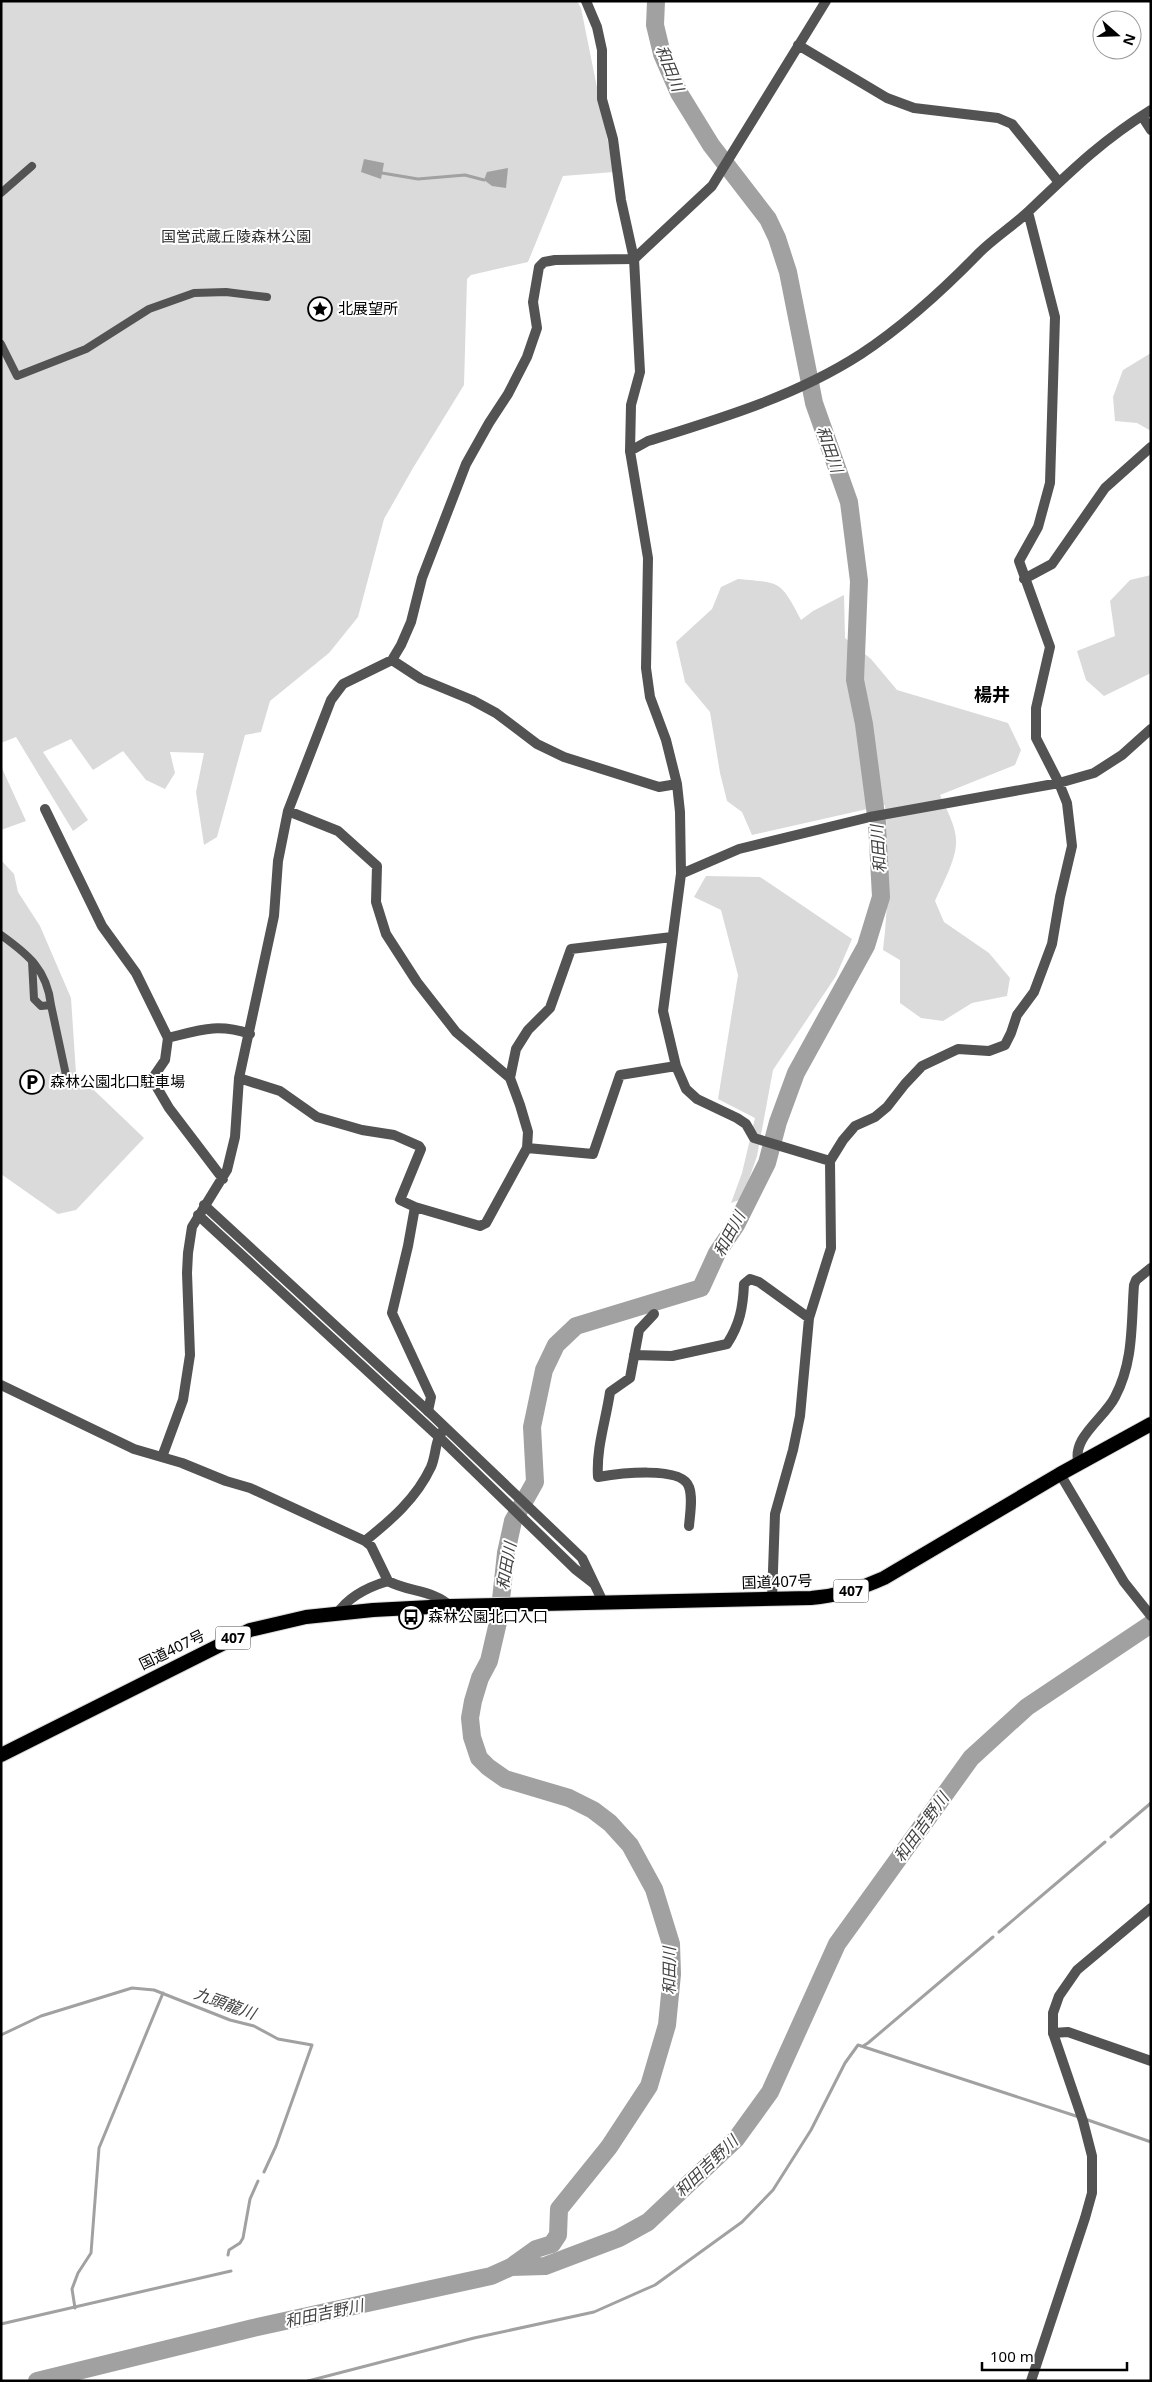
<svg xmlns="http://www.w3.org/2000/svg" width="1152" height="2382" font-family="'Noto Sans','Noto Sans JP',sans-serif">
<rect width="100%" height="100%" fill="#fff"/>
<path fill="#dadada" d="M1 1H577L581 8 614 172 563 176 528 262 471 275 467 279 464 385 413 468 384 519 358 617 329 653 270 701 261 732 245 735 217 837 204 845 196 792 204 753 170 752 175 773 165 789 146 780 123 751 93 770 71 739 43 752 88 820 73 831 16 737 1 743Z
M1151 353V431L1137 423 1115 421 1113 397 1123 370Z
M1151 575V673L1104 696 1086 680 1077 651 1115 636 1110 601 1130 580Z
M738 579C781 583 780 580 801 620L813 611 844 595 845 638 871 659 897 690 1008 723 1021 750 1015 765 940 795C946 809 957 827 956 843 956 860 942 885 935 901L944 922 989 953 1010 978 1007 996 972 1003 943 1021 921 1018 900 1003V960L883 950C889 901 889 854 885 805L752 835 742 812 727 801 720 773 710 712 685 682 676 642 712 609 721 587Z
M1 766 26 821 1 830Z
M1 860 14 874 18 892 40 926 71 998 76 1073 144 1138 76 1210 58 1214 1 1174Z
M706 876 760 877 852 939 836 976 773 1070 757 1156 742 1199 731 1203 742 1173 755 1118 718 1099 738 975 721 910 694 897Z"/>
<path fill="#a1a1a1" d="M364 159 384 163 381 179 361 172Z
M508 168 506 188 492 186 484 180 487 172Z"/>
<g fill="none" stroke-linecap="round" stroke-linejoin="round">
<path stroke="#a1a1a1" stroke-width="3" d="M382 173 418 179 465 175 484 180
M1111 1837 1151 1803
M999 1932 1105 1842
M1 2035 41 2016 132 1988 154 1990 230 2020 254 2026 278 2039 312 2045 276 2146 264 2172
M863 2046 868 2043 993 1937
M1085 2119 1151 2142
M228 2255 229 2250 240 2243 243 2238 250 2199 258 2181
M75 2308 72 2289 78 2273 91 2253 99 2148 163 1993
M1 2324 231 2271
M308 2381 474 2338 594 2312 655 2285 742 2222 773 2190 811 2130 845 2063 858 2045 1079 2117"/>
<path stroke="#a1a1a1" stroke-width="18" d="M511 2267 536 2249 552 2244 558 2235 559 2209 609 2147 649 2086 667 2025 672 1974 671 1944 654 1889 630 1845 610 1823 593 1810 569 1798 505 1779 488 1767 479 1758 472 1737 470 1718 473 1701 480 1678 489 1661 499 1618 506 1553 513 1521 535 1482 532 1427 544 1370 556 1345 576 1326 701 1288 717 1253 736 1225 767 1163 778 1122 796 1073 866 946 881 897 877 823 864 724 855 680 859 581 849 502 814 403 788 272 777 238 768 219 711 145 679 93 662 54 655 25 656 1
M37 2381 253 2328 491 2276 511 2267 545 2266 619 2238 648 2222 736 2139 770 2092 837 1944 971 1758 1027 1707 1151 1624"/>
<g stroke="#dbdbdb" stroke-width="16">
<path id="trunk" d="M1 1755 250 1630 306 1617 373 1610 450 1606 811 1598C837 1596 860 1589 884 1578L1060 1474 1151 1424"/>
</g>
<path stroke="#535353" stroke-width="8" d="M1 193 32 166
M1 344 17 376 86 349 149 309 194 293 226 292 267 297
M1 935C29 955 47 970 51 1005L41 1006 34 999 32 961
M51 1005 66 1075"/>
<path stroke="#535353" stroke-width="10" d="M798 45 887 98 914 108 998 118 1012 124 1058 181
M1142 116 1151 130
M1024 579 1052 564 1105 488 1151 447
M392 660 421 679 472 700 496 713 537 744 564 757 659 787 677 784
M45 809 102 926 136 973 168 1038 165 1060 152 1079 169 1108 223 1179
M288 811 338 831 377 866 376 902 386 934 417 982 456 1032 510 1078 520 1105 528 1132 527 1148 486 1223 480 1226 415 1207 408 1246 392 1313 431 1397 428 1411
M681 874 739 849 870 817 1059 783 1094 773 1122 755 1151 729
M168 1038C200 1030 217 1023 250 1034
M239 1078 280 1091 317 1117 362 1130 394 1135 419 1146 421 1149 400 1200 415 1207
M510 1078 516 1049 528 1030 550 1008 571 949 672 937
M527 1148 593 1154 620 1075 676 1066
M830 1161 754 1138 746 1124 737 1118 697 1099 686 1089 676 1066 663 1011 681 874 680 812 677 784 666 740 650 697 646 668 648 558 630 451 648 441C722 418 796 396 861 354 905 325 943 290 979 253 994 238 1013 226 1029 211 1070 172 1101 141 1151 110
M654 1314 639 1330 630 1378 610 1392C606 1420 596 1448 598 1477 616 1474 682 1465 689 1487 693 1498 690 1514 689 1526
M634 1355 672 1356 727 1344C740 1324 743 1307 744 1284L750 1279 759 1282 809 1318
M1 1385 134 1449 182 1463 226 1481 250 1488 365 1541 371 1546 388 1581
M162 1457 183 1400 190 1355 187 1273 188 1253 192 1227 227 1170 235 1137 239 1078 274 916 278 861 288 811 331 700 343 684 392 660 401 645 411 622 422 578 466 464 489 423 508 394 527 357 537 328 533 302 539 267 544 262 555 260 634 259 712 186 826 1
M1079 1465C1070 1438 1104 1419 1115 1397 1134 1361 1131 1324 1134 1285L1136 1280 1151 1268
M1060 1474 1124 1582 1151 1616
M365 1541C391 1520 416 1499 431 1467 437 1453 434 1440 445 1428
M772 1599 775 1514 793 1450 800 1416 809 1318 831 1248 830 1161 843 1140 855 1126 875 1117 887 1107 905 1084 922 1066 958 1049 989 1051 1005 1045 1011 1033 1017 1015 1034 992 1052 944 1060 897 1072 846 1067 803 1059 783 1036 738V708L1050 647 1019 561 1038 527 1050 483 1055 317 1028 212
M337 1614C348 1597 368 1587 388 1581 408 1592 434 1590 450 1606
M1053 2033 1068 2032 1151 2061"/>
<path stroke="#535353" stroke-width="10" d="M586 1 597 27 602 50V99L613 139 621 200 634 259 640 372 631 405 630 451
M204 1205 428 1411 582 1558 603 1602
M198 1215 438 1436 575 1569 593 1583
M1031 2381 1085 2218 1092 2193V2156L1083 2121 1053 2033V2013L1059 1996 1077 1970 1151 1908"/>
<use href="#trunk" stroke="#000" stroke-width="14"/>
</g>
<defs>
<g id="sight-ring" transform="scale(1.25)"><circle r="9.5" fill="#fff" stroke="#000" stroke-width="1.5"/><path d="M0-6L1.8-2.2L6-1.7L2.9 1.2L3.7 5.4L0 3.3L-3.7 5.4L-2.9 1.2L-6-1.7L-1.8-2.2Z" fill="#000"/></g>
<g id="parking-ring" transform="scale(1.25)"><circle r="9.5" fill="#fff" stroke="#000" stroke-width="1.5"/><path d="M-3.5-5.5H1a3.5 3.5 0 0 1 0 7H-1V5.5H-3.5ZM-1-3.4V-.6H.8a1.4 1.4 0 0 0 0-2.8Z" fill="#000"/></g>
<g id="bus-ring" transform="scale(1.25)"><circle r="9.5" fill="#fff" stroke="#000" stroke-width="1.5"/><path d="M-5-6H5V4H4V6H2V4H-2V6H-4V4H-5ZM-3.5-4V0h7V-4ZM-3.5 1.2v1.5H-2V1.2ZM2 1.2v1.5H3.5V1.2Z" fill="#000"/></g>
</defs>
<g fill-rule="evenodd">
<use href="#sight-ring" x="320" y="309"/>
<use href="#parking-ring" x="32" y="1082"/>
<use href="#bus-ring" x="411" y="1617"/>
</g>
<g text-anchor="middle" stroke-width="4" stroke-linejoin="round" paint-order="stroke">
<g fill="#fff" stroke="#4c4c4c" stroke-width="1">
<rect x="833.5" y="1579.5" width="35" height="23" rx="4"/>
<rect x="215.5" y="1626.5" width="35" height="23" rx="4"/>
</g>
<g font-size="14" font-weight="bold" fill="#000">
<text x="851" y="1596">407</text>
<text x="233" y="1643">407</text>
</g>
<g font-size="15" fill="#313131" stroke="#fff">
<text x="236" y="242">国営武蔵丘陵森林公園</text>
</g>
<g font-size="15" fill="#000" stroke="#fff" text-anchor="start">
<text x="338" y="314">北展望所</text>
<text x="50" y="1087">森林公園北口駐車場</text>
<text x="428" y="1622">森林公園北口入口</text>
</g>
<g font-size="15" fill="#000" stroke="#fff">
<text transform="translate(777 1582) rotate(-2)" y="5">国道407号</text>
<text transform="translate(172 1650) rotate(-26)" y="5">国道407号</text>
</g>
<g font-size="16" font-style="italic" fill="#424242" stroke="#fff">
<text transform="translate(670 68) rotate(68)" y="6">和田川</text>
<text transform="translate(830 449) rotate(71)" y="6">和田川</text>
<text transform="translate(878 849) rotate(-94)" y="6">和田川</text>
<text transform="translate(729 1234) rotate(-62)" y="6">和田川</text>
<text transform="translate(506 1566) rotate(-80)" y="6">和田川</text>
<text transform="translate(921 1827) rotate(-54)" y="6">和田吉野川</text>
<text transform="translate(669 1971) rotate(-90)" y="6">和田川</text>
<text transform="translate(225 2003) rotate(20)" y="6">九頭龍川</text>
<text transform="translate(706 2166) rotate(-44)" y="6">和田吉野川</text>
<text transform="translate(324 2313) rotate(-12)" y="6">和田吉野川</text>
</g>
<g font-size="18" font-weight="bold" fill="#000" stroke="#fff">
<text x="992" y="701">楊井</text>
</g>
</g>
<rect width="1152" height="2382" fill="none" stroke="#000000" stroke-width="5"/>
<g transform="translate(1117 35) rotate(110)"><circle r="24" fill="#ffffff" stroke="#999999"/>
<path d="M0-4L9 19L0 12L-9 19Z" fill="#000000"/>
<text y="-8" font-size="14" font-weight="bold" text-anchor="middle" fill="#000000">N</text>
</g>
<path d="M982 2362v8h145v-8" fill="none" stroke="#000000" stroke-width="2.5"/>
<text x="990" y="2362" font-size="15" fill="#000000" stroke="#ffffff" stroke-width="4" paint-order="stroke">100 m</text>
</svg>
